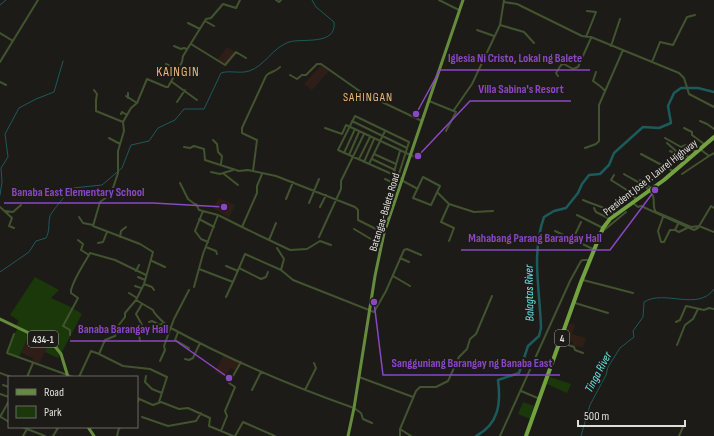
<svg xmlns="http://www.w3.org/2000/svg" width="714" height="436" font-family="'Sofia Sans Condensed',sans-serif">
<rect width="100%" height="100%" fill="#1d1b17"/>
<path fill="#2f1e16" d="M569 323 575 325 572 334 586 338 583 347 572 346 573 342 569 340 571 338 564 335Z"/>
<path fill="#2f1d18" d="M227 47 236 52 227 66 217 60Z
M321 65 329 71 312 90 304 84Z
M219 198 235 205 229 218 213 208Z
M28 337 48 345 39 364 32 361 33 358 21 353Z
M224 354 241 362 236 371 231 368 224 377 215 372Z"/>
<path fill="#1b380a" d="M35 277 59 290 51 298 71 307 82 314 61 354 58 358 45 352 48 345 28 337 19 357 6 352 17 329 15 327 19 321 10 315Z
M550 377 571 384 567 393 547 384Z
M523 402 534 406 530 419 518 414Z"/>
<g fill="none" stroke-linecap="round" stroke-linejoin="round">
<path stroke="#1b5b5c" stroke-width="1" d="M0 5 6 0
M0 195 2 182 1 168 8 157 5 134 19 108 36 99 54 92 63 61
M0 272 29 252 36 241 46 238C50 231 48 224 50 216 50 214 70 189 73 188L102 185 122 168 131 145 149 141 158 128 175 120 184 109H204L221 73C229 70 239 74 249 71 265 66 272 48 289 42 302 38 337 46 334 22L316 7 312 0
M581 436 590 405 606 375 608 367 620 348 634 337 633 331 643 317 644 302C664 289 699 312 714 289"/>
<path stroke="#1b5b5c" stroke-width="2.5" d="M476 436C499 424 501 403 498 380L519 373 528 346 539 336 541 328C540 290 531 254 544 217L554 211 566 208 578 193 582 184 589 175 600 174 609 165 614 153 643 127 659 128 671 123 668 106 674 93 681 88H698L714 92"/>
<path stroke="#41542f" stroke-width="2" d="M276 0 279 2 281 0
M439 0 459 10
M504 2 517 4 582 36 591 37 679 73 684 78 689 94 714 107
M205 21 214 26
M188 23 200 29
M500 25 524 32 534 43
M477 30 494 36
M0 33 13 41
M586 37 596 12 587 11
M191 44 225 65 236 52 246 58
M174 46 181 49 184 48 187 49
M611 46 620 19
M0 62 38 0
M652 62 660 42 673 45 687 17 695 15
M166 64 178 70
M180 67 199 74
M596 72 593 81C597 84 602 87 605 91
M290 75 297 79 302 75H306L317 64H321L361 92 422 121
M558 76 556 73 561 65 564 64 573 69 578 67 591 38
M0 82 6 85
M172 82 197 100
M94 90 97 94 96 100V111L123 122
M128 93V98
M126 96 137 103
M429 101 456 112 446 131
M177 102 185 90
M454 110 472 84 500 25 504 0
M121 114 122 112 127 115
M352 121 407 148
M700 121 707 124 714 129
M325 128 342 134 346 125 417 158
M684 128 692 132V135L704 144
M109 138 120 144
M665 138 681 147 686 145 696 152
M213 140 217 144 218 152 222 156 221 164
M667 143 676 151 689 157
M184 147 190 148 194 146 204 149 205 160 239 171 248 170 276 176 355 207 358 210V220L384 233
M585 148 596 144 599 141V105L623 50
M700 149 709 156 714 153
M670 151 687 160
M344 153 355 129
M374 154 396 164
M641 154 673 171
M349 155 359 132
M359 159 370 137
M372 159 395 170
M364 162 374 139
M369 164 385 131
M253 171 257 140 242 133V128L266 76C270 71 276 72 280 67
M211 172 220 174 233 170
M224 174 238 185
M262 174 257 186V193L242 227 269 240 276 223
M624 174C633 180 648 185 653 196 655 202 652 207 656 212L691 227 699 226 714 232
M682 174 709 156
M393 175 400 151
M614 175 611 180 630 192 636 199
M398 177 409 142 355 116 338 150 403 179
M423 177 440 186 431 205 413 198Z
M385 179 400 186
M640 180 651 188
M403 181 416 188
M180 183 188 199 196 205
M438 193 449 204 441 222 454 228 449 241
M286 199 293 182
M583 200C596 206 605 206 615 215
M309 203 319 179
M633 203 638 207 641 206 694 230 698 228 711 206 714 208
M196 204 199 210 218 215 242 227
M449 204 474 212 493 211
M0 207 12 218 9 226 14 228
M320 207 326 195
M594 208 596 212 610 219
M5 211 13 212 21 205
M203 211 195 231 201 239 208 242
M577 215 603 228
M79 217 83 223 93 225
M663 217 658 231 661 242H664L670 230H675L678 224
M199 219 214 227
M354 229 376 242 375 247 380 250
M675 230 679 232 687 228
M555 231 593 249
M603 231 626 212
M120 237 121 231 126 227
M319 237 341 189V181L364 134
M573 239 581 222
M78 240 83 244 81 250 89 255
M269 240 290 250 307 249 320 241 331 245
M98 243 103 242 107 232
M206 247 216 251 217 254
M277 248 284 259 281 270
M400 258 409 262
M152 261 165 267
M226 266 238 271
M239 268 261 279 266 277 268 272
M199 269 233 282 245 254 281 270 293 280 374 312 386 291 404 250 407 249 421 255
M136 271 139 265
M393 276 410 286
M138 277 145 280
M583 280 633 293
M144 284 152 287 154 290
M135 286 141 288
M194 287 203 254 218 215
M129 293 137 298
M226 297 233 282
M136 300 144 284 153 252 140 244 93 226 100 202 111 194 118 173V151L124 131 123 122 131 108 137 103 147 79 166 87H168L182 62 183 56 206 19 211 18 223 4 236 8 240 0
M575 303 608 313
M149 322 152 321 160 325 164 323
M676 322 680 320 686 306 704 310 709 308 714 309
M178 332 175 340 189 348
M14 334 7 353 73 377
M70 335V330L63 326 78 298 71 293V290C75 276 83 266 90 253L115 260 146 275
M140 341 139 335 142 325 136 314 142 304
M560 342 574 347 575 350 583 353
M677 345 685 325 693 319 698 309
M99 354 123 366 150 369 167 377 159 402
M185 359 189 360 193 358 200 343
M160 361 165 350 164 346 174 319 189 290
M0 373 11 377
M146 376 145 382 152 389 162 393
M27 377 33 363
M79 377 91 351 99 354 105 340 115 336 118 326 125 317V313L136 300 153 310C154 314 166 325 169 327 228 359 291 386 354 408L361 413 363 419 372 423
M359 377 413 397
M3 385 9 387
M252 390 261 372
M305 390 316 368 314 363
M521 391 540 399
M0 394 9 397
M137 398 153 405 161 402 179 409 188 408 210 418 209 426 233 436
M137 403 139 399
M0 417 9 401
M1 417 9 422
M142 417 168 426 196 421 201 413
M22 427 45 436
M400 429 411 436
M221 431 227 416 225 411 235 387 229 383 241 362
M23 436 27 429
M53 436 58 428 55 427
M117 436 119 428 122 427
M235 436 243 422 275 436
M400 436V429L416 391 420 387H436L448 381 459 357 467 349 470 339 476 334 492 296
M500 436 570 281 581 261 583 260H589
M679 436 683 427"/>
<path stroke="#658c3c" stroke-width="3" d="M0 319 54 345 61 354 68 377
M88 427 94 436
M348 436 354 408 375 276 384 233 463 0"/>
<path stroke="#73a340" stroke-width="4" d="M526 436 581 282 603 228 610 219 664 180 714 137"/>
</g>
<g text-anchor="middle" stroke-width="4" stroke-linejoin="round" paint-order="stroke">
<g fill="#1d1b17" stroke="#a5a4a0" stroke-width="1">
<rect x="555" y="330" width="14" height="16" rx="3"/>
<rect x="28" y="331" width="30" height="16" rx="3"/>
</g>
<g font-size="10" font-weight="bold" fill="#dfdedb">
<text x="562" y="342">4</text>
<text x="43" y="343">434-1</text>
</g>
<g font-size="11" fill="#dfdedb" stroke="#1d1b17">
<text transform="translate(650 177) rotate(-38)" y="4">President Jose P. Laurel Highway</text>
<text transform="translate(384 212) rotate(-73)" y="4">Batangas-Balete Road</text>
</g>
<g font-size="12" letter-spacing="1" fill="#ebb778" stroke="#1d1b17">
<text x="368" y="101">SAHINGAN</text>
</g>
<g font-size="12" font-style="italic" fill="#69e3e5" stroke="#1d1b17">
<text transform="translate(529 293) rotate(-91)" y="4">Balagtas River</text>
<text transform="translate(598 372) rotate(-62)" y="4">Tinga River</text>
</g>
<g font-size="13" letter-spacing="1" fill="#ebb778" stroke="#1d1b17">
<text x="178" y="76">KAINGIN</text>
</g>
</g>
<path fill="none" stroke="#8a47c3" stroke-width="1.5" d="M416 114L440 70H590M418 156L470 101H571M224 207L153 203H4M655 190L610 250H461M229 378L176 341H70M374 302L383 375H560"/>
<g fill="#8a47c3" stroke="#1d1b17" stroke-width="1.5">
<circle cx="416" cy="114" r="4"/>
<circle cx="418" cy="156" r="4"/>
<circle cx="224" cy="207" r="4"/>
<circle cx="655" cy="190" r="4"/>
<circle cx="229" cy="378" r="4"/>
<circle cx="374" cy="302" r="4"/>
</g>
<g font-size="12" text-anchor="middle" font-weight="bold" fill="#8a47c3" stroke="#1d1b17" stroke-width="4" stroke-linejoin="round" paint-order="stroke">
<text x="515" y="62">Iglesia Ni Cristo, Lokal ng Balete</text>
<text x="521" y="93">Villa Sabina's Resort</text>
<text x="78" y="196">Banaba East Elementary School</text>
<text x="535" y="242">Mahabang Parang Barangay Hall</text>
<text x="123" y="333">Banaba Barangay Hall</text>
<text x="472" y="367">Sangguniang Barangay ng Banaba East</text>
</g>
<rect x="8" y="376" width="130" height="52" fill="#1d1b17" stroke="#6b6965"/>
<rect x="16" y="389" width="20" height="6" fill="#658c3c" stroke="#6b6965"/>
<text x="44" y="396" font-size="12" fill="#dfdedb">Road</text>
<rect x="16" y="406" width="20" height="12" fill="#1b380a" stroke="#6b6965"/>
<text x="44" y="416" font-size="12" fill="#dfdedb">Park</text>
<path d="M578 420v6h107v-6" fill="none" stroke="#dfdedb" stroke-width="2"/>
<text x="584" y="420" font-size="12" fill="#dfdedb" stroke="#1d1b17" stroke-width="3" paint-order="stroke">500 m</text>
</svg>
